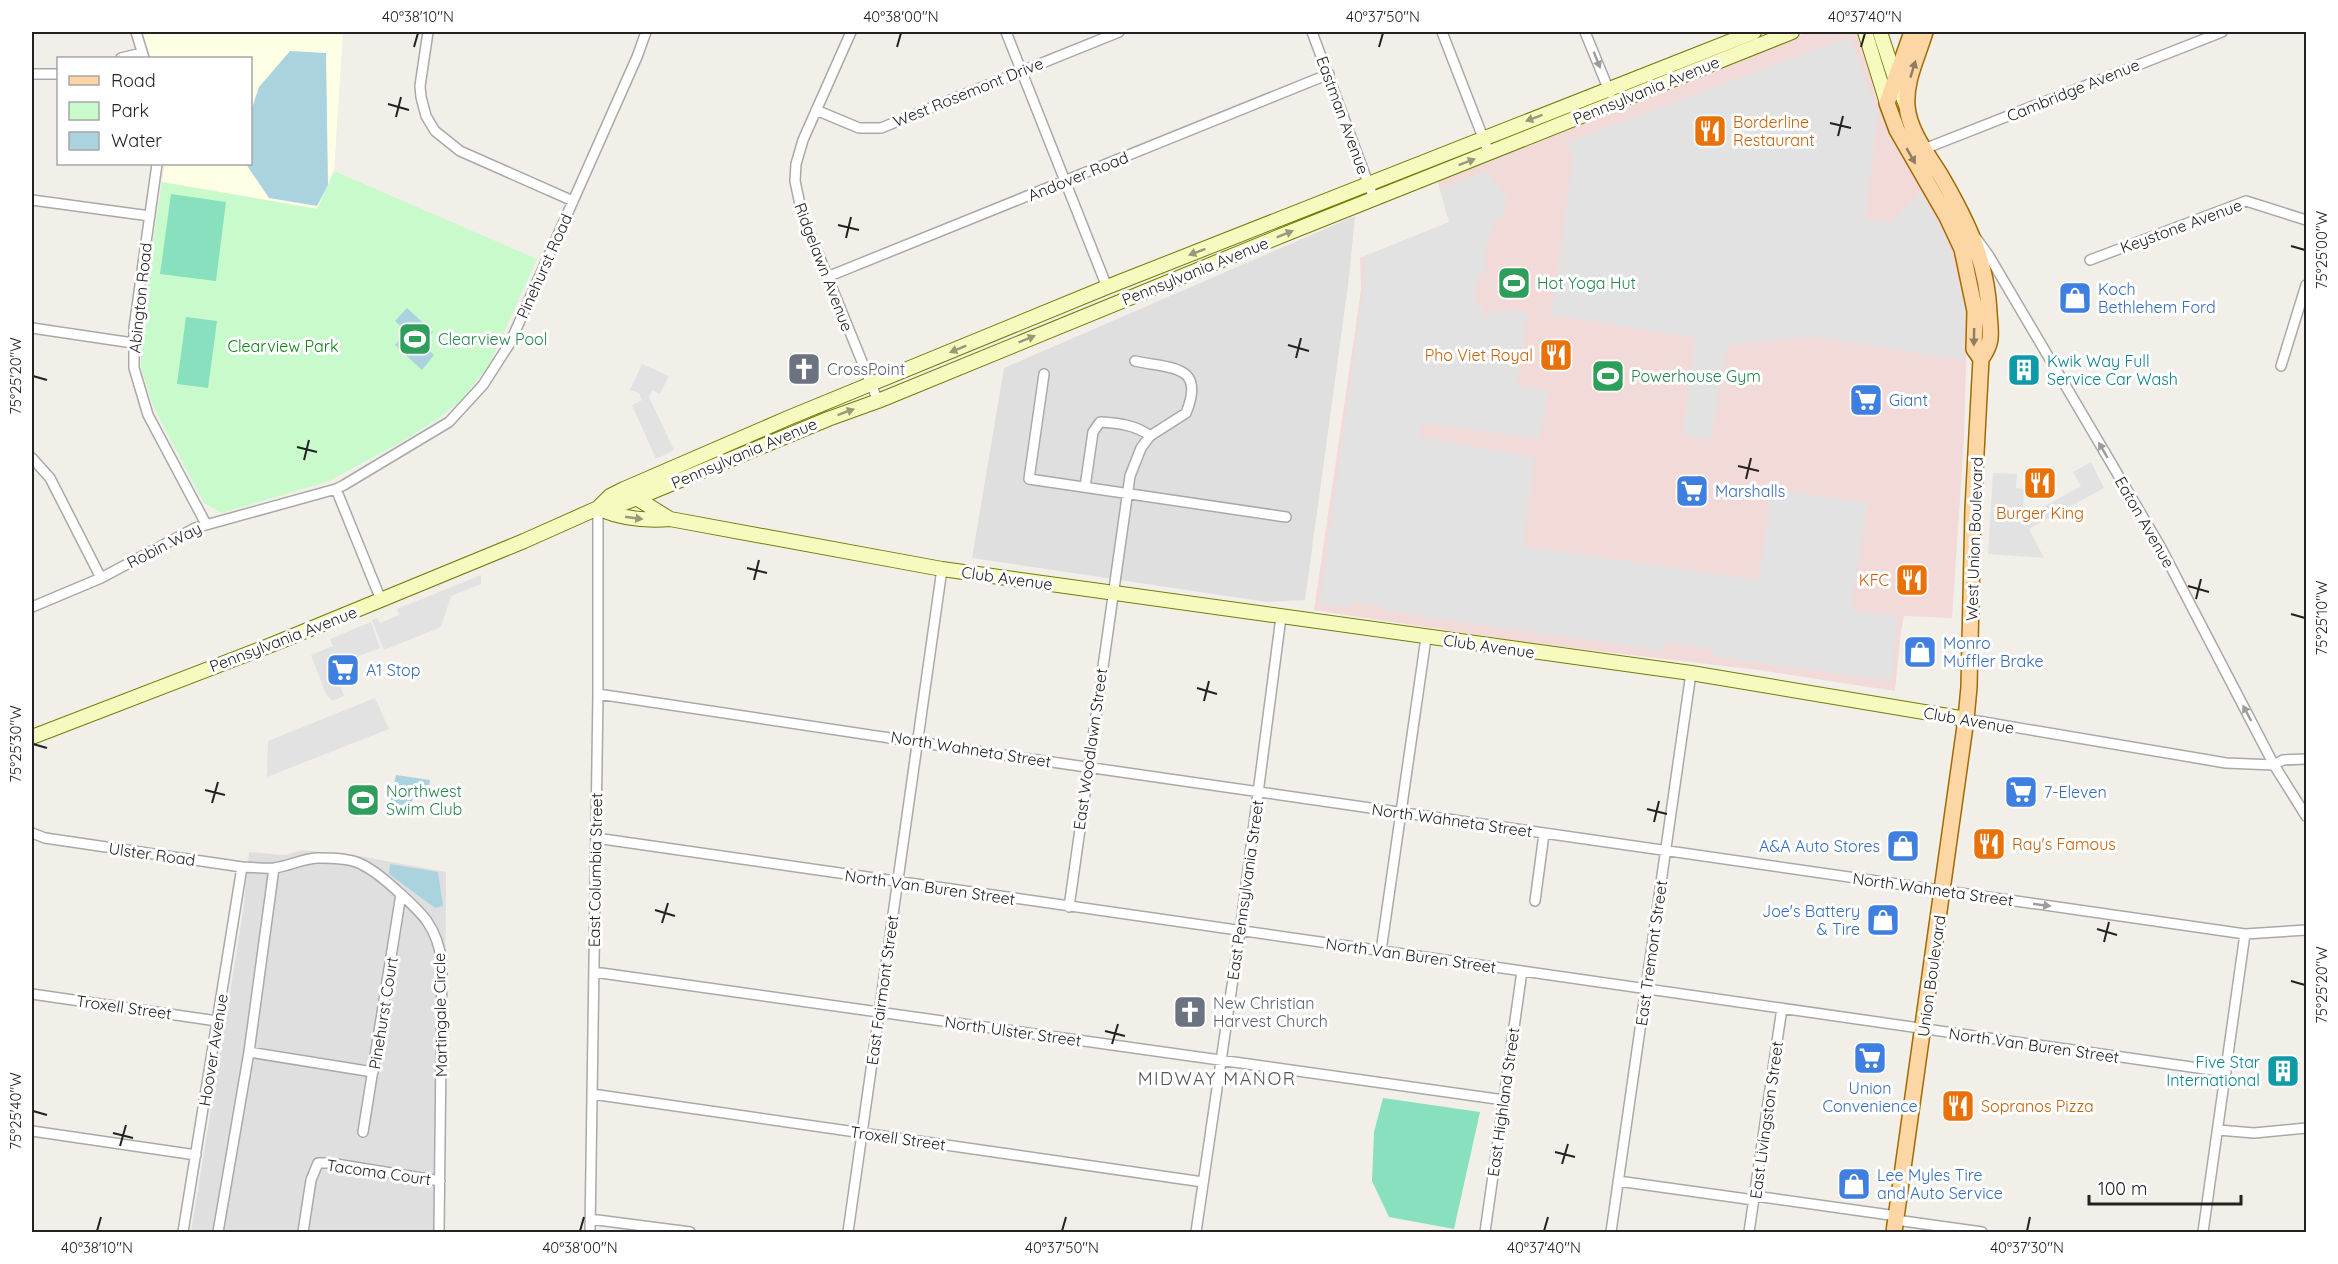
<svg xmlns="http://www.w3.org/2000/svg" width="2338" height="1264" font-family="Quicksand,sans-serif">
<rect width="100%" height="100%" fill="#f2efe9"/>
<path fill="#e0dfdf" d="M1355 216 1349 278 1305 600 1267 602 972 558 1004 368Z
M302 850 359 856 446 872 444 1232H191L243 912 249 852 286 855Z"/>
<path fill="#f2dad9" d="M1808 32H1859L1893 131 1907 163 1946 227 1958 253 1968 296 1964 438 1952 618 1904 616 1901 631 1895 691 1759 670 1530 643 1314 610 1361 290 1360 258 1450 222 1436 177Z"/>
<path fill="#ffffe5" d="M143 32H343L334 171 318 209 162 182 165 164H250V58H150Z"/>
<path fill="#c8facc" d="M334 171 537 259 488 367 460 401 439 418 401 442 329 481 222 513 204 503 153 406 141 367 140 330 162 182 317 209Z"/>
<path fill="#88e0be" d="M171 194 226 202 216 281 160 274Z
M186 317 217 321 208 388 177 384Z
M1383 1098 1480 1112 1454 1229 1389 1217 1372 1181 1374 1132Z"/>
<path fill="#e2e2e2" d="M1850 37 1878 112 1865 219 1891 222 1921 192 1946 239 1966 309 1963 360 1812 337 1728 345 1710 440 1683 435 1695 338 1551 315 1573 158 1567 142Z
M1486 171 1497 183 1503 194 1507 195 1503 218H1499L1498 222 1495 221 1492 232H1489L1484 262 1487 263 1486 273H1479L1474 304 1483 306 1482 315 1489 317 1490 311 1493 310 1505 312 1506 309 1528 313 1517 385 1548 390 1540 439 1422 423 1420 437 1535 457 1523 546 1758 580 1772 489 1867 503 1851 610 1899 617 1890 681 1712 656V649L1665 642 1664 651 1384 611 1385 607 1365 604 1352 602 1351 608 1319 604 1363 293 1365 256 1449 222 1440 190Z
M642 364 669 376 660 394 652 390 649 397 674 450 656 459 632 405 642 400 639 393 630 390Z
M2091 462 2104 488 2029 529 2044 558 1988 554 1993 473 2017 474 2016 488 2024 489 2023 509 2027 516 2081 486 2073 472Z
M481 575V584L451 596 441 627 384 650 372 620 377 618 380 623 399 615 397 609Z
M371 622 380 648 333 666 344 696 332 701 326 694 311 655 333 646 330 639Z
M375 698 389 729 267 777 268 741Z"/>
<path fill="#aad3df" d="M290 51 326 53 328 185 317 206 269 198 246 164H250L251 111 259 87Z
M407 308 433 332 424 345 434 355 422 370 395 345 407 332 395 321Z
M396 775 430 780 428 796 413 795 410 817 387 815Z
M359 789 370 790 367 811 356 809Z
M390 864 438 872 443 906 435 908 389 874Z"/>
<g fill="none" stroke-linecap="round" stroke-linejoin="round">
<g stroke="#a9a9a9" stroke-width="12">
<path id="street" d="M136 32 144 58
M428 32 420 86 421 97 426 116 435 131 460 151 573 201
M851 32 803 140 796 164 795 181 802 214 878 401
M1006 32 1107 287
M1312 32 1374 199
M1442 32 1489 153
M1585 32 1610 93
M121 58 142 53
M32 74H58
M816 110 859 128H881L1119 32
M1924 149 2222 32
M157 164 134 328V368L148 415 206 524
M32 200 150 216
M1976 238 1989 256 2160 546 2274 765 2306 816
M2090 260 2246 201 2306 220
M827 277 1329 74
M32 328 133 343
M2281 366 2306 285
M1044 374 1029 479 1286 517
M32 458 50 478 101 578
M1085 487 1093 432 1100 422C1118 423 1136 425 1150 436
M336 489 381 600
M32 607 101 578 195 528 336 489 344 485 449 422 483 385 510 343 637 57 646 32
M598 694 1003 755 2245 934 2306 930
M1966 719 2226 763 2274 765 2283 760 2306 759
M32 833 45 838 242 867C252 867 264 869 274 868 290 866 303 858 319 858 331 858 345 858 356 862 370 867 383 878 394 888 421 912 437 925 442 963L439 1232
M596 838 2226 1072
M1535 901 1544 834
M1069 907 1130 476 1141 448 1150 436 1186 413C1206 364 1171 369 1135 361
M1381 951 1426 638
M594 972 1504 1100
M32 994 217 1021
M249 1052 373 1072
M592 1094 1203 1182
M2218 1130 2254 1133 2306 1128
M32 1131 196 1155
M363 1132 401 894
M1618 1181 1754 1200
M1755 1196 1897 1216
M590 1219 690 1232
M1896 1220 1982 1232
M183 1232 242 867
M218 1232 249 1052 274 868
M303 1232 311 1180 318 1163H330L440 1181
M590 1232 598 694V508
M848 1232 942 569
M1196 1232 1240 931 1281 617
M1485 1232 1522 971
M1611 1232 1691 673
M1749 1232 1782 1008
M2203 1232 2245 934"/>
</g>
<g stroke="#707d05" stroke-width="16">
<path id="secondary" d="M1865 32 1887 103
M1880 32 1895 78 1907 107
M633 496 670 519
M598 508 610 496 624 489 788 418 1107 287 1754 32
M602 510C624 519 646 521 670 519L942 569 1691 673 1966 719
M32 737 276 643 524 541 598 508 614 507 637 498 828 419 878 401 1288 233 1792 32"/>
</g>
<g stroke="#a06b00" stroke-width="18">
<path id="primary" d="M1912 32 1887 103 1897 130 1947 217 1962 249 1975 311 1974 349 1981 359
M1894 1232 1966 719 1969 687 1973 509 1981 359C1994 341 1990 333 1989 312 1987 261 1966 219 1941 176 1928 155 1909 131 1907 106 1905 80 1918 56 1925 32"/>
</g>
<use href="#street" stroke="#fff" stroke-width="9"/>
<use href="#secondary" stroke="#f7fabf" stroke-width="14"/>
<use href="#primary" stroke="#fcd6a4" stroke-width="15"/>
</g>
<defs><path id="oneway-solid" d="M-6-.8H1V-3.2L6.5 0L1 3.2V.8H-6Z" transform="scale(1.5)"/></defs>
<g fill="#9c9c9c">
<use href="#oneway-solid" transform="translate(1597 60) rotate(68)"/>
<use href="#oneway-solid" transform="translate(2103 450) rotate(-120)"/>
<use href="#oneway-solid" transform="translate(2247 713) rotate(-118)"/>
<use href="#oneway-solid" transform="translate(2042 905) rotate(8)"/>
</g>
<g fill="#8f7c63">
<use href="#oneway-solid" transform="translate(1913 69) rotate(-73)"/>
<use href="#oneway-solid" transform="translate(1911 156) rotate(60)"/>
<use href="#oneway-solid" transform="translate(1974 337) rotate(91)"/>
</g>
<g fill="#979978">
<use href="#oneway-solid" transform="translate(1534 118) rotate(159)"/>
<use href="#oneway-solid" transform="translate(1467 162) rotate(-21)"/>
<use href="#oneway-solid" transform="translate(1285 234) rotate(-22)"/>
<use href="#oneway-solid" transform="translate(1197 252) rotate(159)"/>
<use href="#oneway-solid" transform="translate(1027 339) rotate(-22)"/>
<use href="#oneway-solid" transform="translate(958 349) rotate(158)"/>
<use href="#oneway-solid" transform="translate(846 412) rotate(-20)"/>
<use href="#oneway-solid" transform="translate(634 518) rotate(8)"/>
</g>
<path fill="none" stroke="#222" stroke-width="2" d="M414 47 418 33M897 47 901 33M1379 47 1383 33M1861 47 1865 33M388 104 409 110M396 117 401 97M1830 123 1851 128M1838 136 1843 116M838 225 859 230M846 238 851 217M2291 246 2305 250M1288 345 1309 351M1296 358 1301 338M33 376 47 380M297 447 317 452M304 460 309 440M1738 466 1759 471M1746 479 1751 458M747 568 767 573M754 580 759 560M2188 586 2209 592M2196 599 2201 579M2291 614 2305 618M1197 688 1217 694M1204 701 1209 681M33 744 47 748M205 790 225 795M212 803 218 782M1647 809 1667 814M1654 822 1659 801M655 910 675 916M662 923 668 903M2097 929 2117 935M2104 942 2109 922M2291 981 2305 985M1105 1031 1125 1036M1112 1044 1118 1024M33 1111 47 1115M113 1133 133 1138M120 1146 126 1125M1555 1152 1575 1157M1562 1164 1568 1144M97 1231 101 1217M580 1231 584 1217M1062 1231 1066 1217M1544 1231 1548 1217M2027 1231 2030 1217"/>
<defs>
<g id="restaurant-square" transform="scale(1.725)"><rect x="-9" y="-9" width="18" height="18" rx="4" fill="#e8710a" stroke="#fff"/><path d="M-5-6h1v4h1v-4h1v4h1v-4h1v5L-1.5 .5V6h-2V.5L-5-1ZM5-6V6H3V1.5H1.5Q1.5-4 5-6Z" fill="#fff"/></g>
<g id="stadium-square" transform="scale(1.725)"><rect x="-9" y="-9" width="18" height="18" rx="4" fill="#2e9e5b" stroke="#fff"/><path d="M0-5a6.5 5 0 1 0 0 10a6.5 5 0 1 0 0-10ZM-3.5-1.8h7v3.6h-7Z" fill="#fff"/></g>
<g id="shop-square" transform="scale(1.725)"><rect x="-9" y="-9" width="18" height="18" rx="4" fill="#3f7fe0" stroke="#fff"/><path d="M-5-2.5h2.3a2.7 3.5 0 0 1 5.4 0H5L5.5 6h-11ZM-1.5-2.5h3a1.5 2.3 0 0 0-3 0Z" fill="#fff"/></g>
<g id="church-square" transform="scale(1.725)"><rect x="-9" y="-9" width="18" height="18" rx="4" fill="#6b7280" stroke="#fff"/><path d="M-1.2-6h2.4v3.5h3.3v2.4h-3.3V6h-2.4V-.1h-3.3v-2.4h3.3Z" fill="#fff"/></g>
<g id="building-square" transform="scale(1.725)"><rect x="-9" y="-9" width="18" height="18" rx="4" fill="#0f9aa8" stroke="#fff"/><path d="M-4-6H4V6H1V3H-1V6H-4ZM-2.5-4.3h1.7v1.8h-1.7ZM.8-4.3h1.7v1.8H.8ZM-2.5-1h1.7V.8h-1.7ZM.8-1h1.7V.8H.8Z" fill="#fff"/></g>
<g id="supermarket-square" transform="scale(1.725)"><rect x="-9" y="-9" width="18" height="18" rx="4" fill="#3f7fe0" stroke="#fff"/><path d="M-6-5.5h2.5l.6 2H6L4.5 2H-2.5L-4.4-4H-6ZM-1.5 3.2a1.3 1.3 0 1 0 .1 0ZM3 3.2a1.3 1.3 0 1 0 .1 0Z" fill="#fff"/></g>
</defs>
<g fill-rule="evenodd">
<use href="#restaurant-square" x="1710" y="131"/>
<use href="#stadium-square" x="1514" y="283"/>
<use href="#shop-square" x="2075" y="298"/>
<use href="#stadium-square" x="415" y="339"/>
<use href="#restaurant-square" x="1556" y="355"/>
<use href="#church-square" x="804" y="369"/>
<use href="#building-square" x="2024" y="370"/>
<use href="#stadium-square" x="1608" y="376"/>
<use href="#supermarket-square" x="1866" y="400"/>
<use href="#restaurant-square" x="2040" y="483"/>
<use href="#supermarket-square" x="1692" y="491"/>
<use href="#restaurant-square" x="1912" y="580"/>
<use href="#shop-square" x="1920" y="652"/>
<use href="#supermarket-square" x="343" y="670"/>
<use href="#supermarket-square" x="2021" y="792"/>
<use href="#stadium-square" x="363" y="800"/>
<use href="#restaurant-square" x="1989" y="844"/>
<use href="#shop-square" x="1903" y="846"/>
<use href="#shop-square" x="1883" y="920"/>
<use href="#church-square" x="1190" y="1012"/>
<use href="#supermarket-square" x="1870" y="1058"/>
<use href="#building-square" x="2283" y="1071"/>
<use href="#restaurant-square" x="1958" y="1106"/>
<use href="#shop-square" x="1854" y="1184"/>
</g>
<g text-anchor="middle" stroke-width="6" stroke-linejoin="round" paint-order="stroke">
<g font-size="16" fill="#222" stroke="#fff">
<text transform="translate(1646 90) rotate(-22)" y="6">Pennsylvania Avenue</text>
<text transform="translate(2073 90) rotate(-22)" y="6">Cambridge Avenue</text>
<text transform="translate(968 92) rotate(-22)" y="6">West Rosemont Drive</text>
<text transform="translate(1343 115) rotate(70)" y="6">Eastman Avenue</text>
<text transform="translate(1078 176) rotate(-22)" y="6">Andover Road</text>
<text transform="translate(2181 226) rotate(-20)" y="6">Keystone Avenue</text>
<text transform="translate(544 266) rotate(-66)" y="6">Pinehurst Road</text>
<text transform="translate(824 267) rotate(69)" y="6">Ridgelawn Avenue</text>
<text transform="translate(1195 271) rotate(-22)" y="6">Pennsylvania Avenue</text>
<text transform="translate(140 298) rotate(-84)" y="6">Abington Road</text>
<text transform="translate(744 453) rotate(-23)" y="6">Pennsylvania Avenue</text>
<text transform="translate(2145 522) rotate(60)" y="6">Eaton Avenue</text>
<text transform="translate(1974 539) rotate(-88)" y="6">West Union Boulevard</text>
<text transform="translate(164 545) rotate(-27)" y="6">Robin Way</text>
<text transform="translate(1007 578) rotate(8)" y="6">Club Avenue</text>
<text transform="translate(283 639) rotate(-21)" y="6">Pennsylvania Avenue</text>
<text transform="translate(1489 646) rotate(8)" y="6">Club Avenue</text>
<text transform="translate(1969 720) rotate(10)" y="6">Club Avenue</text>
<text transform="translate(971 749) rotate(9)" y="6">North Wahneta Street</text>
<text transform="translate(1090 749) rotate(-82)" y="6">East Woodlawn Street</text>
<text transform="translate(1452 820) rotate(8)" y="6">North Wahneta Street</text>
<text transform="translate(152 854) rotate(8)" y="6">Ulster Road</text>
<text transform="translate(595 870) rotate(-89)" y="6">East Columbia Street</text>
<text transform="translate(930 887) rotate(8)" y="6">North Van Buren Street</text>
<text transform="translate(1933 889) rotate(8)" y="6">North Wahneta Street</text>
<text transform="translate(1245 890) rotate(-82)" y="6">East Pennsylvania Street</text>
<text transform="translate(1651 953) rotate(-82)" y="6">East Tremont Street</text>
<text transform="translate(1411 955) rotate(8)" y="6">North Van Buren Street</text>
<text transform="translate(1931 976) rotate(-82)" y="6">Union Boulevard</text>
<text transform="translate(882 990) rotate(-82)" y="6">East Fairmont Street</text>
<text transform="translate(124 1007) rotate(8)" y="6">Troxell Street</text>
<text transform="translate(383 1013) rotate(-81)" y="6">Pinehurst Court</text>
<text transform="translate(440 1015) rotate(-91)" y="6">Martingale Circle</text>
<text transform="translate(1013 1031) rotate(8)" y="6">North Ulster Street</text>
<text transform="translate(2034 1045) rotate(8)" y="6">North Van Buren Street</text>
<text transform="translate(213 1050) rotate(-81)" y="6">Hoover Avenue</text>
<text transform="translate(1503 1102) rotate(-82)" y="6">East Highland Street</text>
<text transform="translate(1766 1120) rotate(-82)" y="6">East Livingston Street</text>
<text transform="translate(898 1138) rotate(8)" y="6">Troxell Street</text>
<text transform="translate(379 1172) rotate(8)" y="6">Tacoma Court</text>
</g>
<g font-size="16" fill="#c56008" stroke="#fff" text-anchor="start">
<text x="1733" y="128">Borderline<tspan x="1733" dy="18">Restaurant</tspan></text>
<text x="1533" y="361" text-anchor="end">Pho Viet Royal</text>
<text x="2040" y="519" text-anchor="middle">Burger King</text>
<text x="1889" y="586" text-anchor="end">KFC</text>
<text x="2012" y="850">Ray's Famous</text>
<text x="1981" y="1112">Sopranos Pizza</text>
</g>
<g font-size="16" fill="#27864d" stroke="#fff" text-anchor="start">
<text x="1537" y="289">Hot Yoga Hut</text>
<text x="438" y="345">Clearview Pool</text>
<text x="1631" y="382">Powerhouse Gym</text>
<text x="386" y="797">Northwest<tspan x="386" dy="18">Swim Club</tspan></text>
</g>
<g font-size="16" fill="#366cbe" stroke="#fff" text-anchor="start">
<text x="2098" y="295">Koch<tspan x="2098" dy="18">Bethlehem Ford</tspan></text>
<text x="1889" y="406">Giant</text>
<text x="1715" y="497">Marshalls</text>
<text x="1943" y="649">Monro<tspan x="1943" dy="18">Muffler Brake</tspan></text>
<text x="366" y="676">A1 Stop</text>
<text x="2044" y="798">7-Eleven</text>
<text x="1880" y="852" text-anchor="end">A&amp;A Auto Stores</text>
<text x="1860" y="917" text-anchor="end">Joe's Battery<tspan x="1860" dy="18">&amp; Tire</tspan></text>
<text x="1870" y="1094" text-anchor="middle">Union<tspan x="1870" dy="18">Convenience</tspan></text>
<text x="1877" y="1181">Lee Myles Tire<tspan x="1877" dy="18">and Auto Service</tspan></text>
</g>
<g font-size="16" fill="#0c8416" stroke="#fff">
<text x="283" y="352">Clearview Park</text>
</g>
<g font-size="16" fill="#0d838f" stroke="#fff" text-anchor="start">
<text x="2047" y="367">Kwik Way Full<tspan x="2047" dy="18">Service Car Wash</tspan></text>
<text x="2260" y="1068" text-anchor="end">Five Star<tspan x="2260" dy="18">International</tspan></text>
</g>
<g font-size="16" fill="#5b616d" stroke="#fff" text-anchor="start">
<text x="827" y="375">CrossPoint</text>
<text x="1213" y="1009">New Christian<tspan x="1213" dy="18">Harvest Church</tspan></text>
</g>
<g font-size="18" letter-spacing="1.5" fill="#555" stroke="#fff">
<text x="1217" y="1085">MIDWAY MANOR</text>
</g>
</g>
<rect width="2338" height="1264" fill="none" stroke="#ffffff" stroke-width="66"/>
<rect x="57" y="57" width="195" height="108" fill="#ffffff" stroke="#a7a7a7" stroke-width="1.5"/>
<rect x="69" y="76" width="30" height="9" fill="#fcd6a4" stroke="#a7a7a7" stroke-width="1.5"/>
<text x="111" y="87" font-size="18" fill="#222222">Road</text>
<rect x="69" y="102" width="30" height="18" fill="#c8facc" stroke="#a7a7a7" stroke-width="1.5"/>
<text x="111" y="117" font-size="18" fill="#222222">Park</text>
<rect x="69" y="132" width="30" height="18" fill="#aad3df" stroke="#a7a7a7" stroke-width="1.5"/>
<text x="111" y="147" font-size="18" fill="#222222">Water</text>
<path d="M2089 1195v9h152v-9" fill="none" stroke="#222222" stroke-width="3"/>
<text x="2098" y="1195" font-size="18" fill="#222222" stroke="#ffffff" stroke-width="4.5" paint-order="stroke">100 m</text>
<rect x="33" y="33" width="2272" height="1198" fill="none" stroke="#222" stroke-width="2"/>
<g font-size="15" text-anchor="middle" fill="#222">
<text x="418" y="22">40°38'10"N</text>
<text x="901" y="22">40°38'00"N</text>
<text x="1383" y="22">40°37'50"N</text>
<text x="1865" y="22">40°37'40"N</text>
<text transform="translate(2322 250) rotate(-90)" y="5">75°25'00"W</text>
<text transform="translate(16 376) rotate(-90)" y="5">75°25'20"W</text>
<text transform="translate(2322 618) rotate(-90)" y="5">75°25'10"W</text>
<text transform="translate(16 744) rotate(-90)" y="5">75°25'30"W</text>
<text transform="translate(2322 985) rotate(-90)" y="5">75°25'20"W</text>
<text transform="translate(16 1111) rotate(-90)" y="5">75°25'40"W</text>
<text x="97" y="1253">40°38'10"N</text>
<text x="580" y="1253">40°38'00"N</text>
<text x="1062" y="1253">40°37'50"N</text>
<text x="1544" y="1253">40°37'40"N</text>
<text x="2027" y="1253">40°37'30"N</text>
</g>
</svg>
